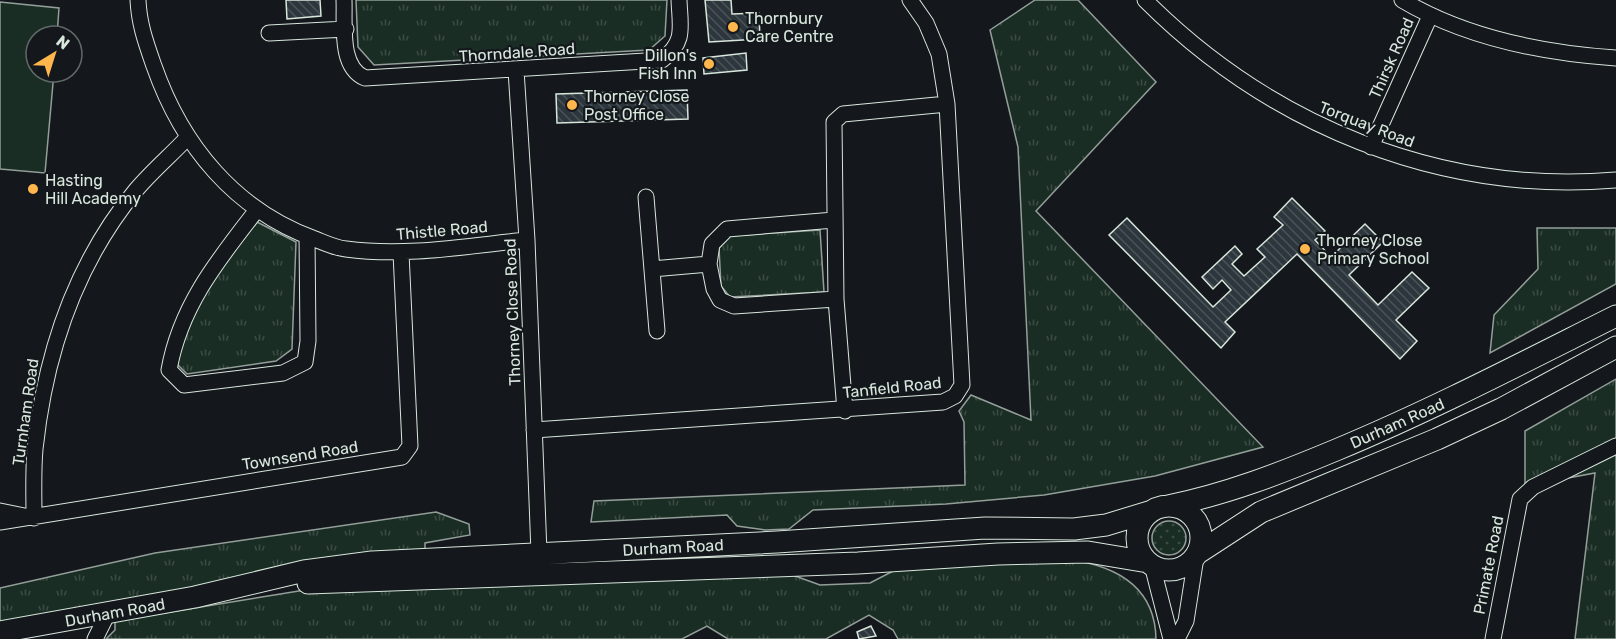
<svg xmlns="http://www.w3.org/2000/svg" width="1616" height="639" font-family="Rubik,sans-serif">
<defs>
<pattern id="grass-tufts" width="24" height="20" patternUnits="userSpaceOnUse" patternTransform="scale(1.5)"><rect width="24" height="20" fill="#1a2d24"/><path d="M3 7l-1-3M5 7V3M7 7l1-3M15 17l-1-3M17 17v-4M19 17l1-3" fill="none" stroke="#3b4b43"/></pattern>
<pattern id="garden-dots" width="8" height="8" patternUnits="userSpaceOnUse" patternTransform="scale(1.5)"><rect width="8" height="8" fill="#1a2d24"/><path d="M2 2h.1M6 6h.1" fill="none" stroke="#3b4b43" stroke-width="1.8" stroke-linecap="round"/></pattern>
<pattern id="building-back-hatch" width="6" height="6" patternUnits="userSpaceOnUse" patternTransform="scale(1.5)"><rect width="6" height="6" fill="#2c363c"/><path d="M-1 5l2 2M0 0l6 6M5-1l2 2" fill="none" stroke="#4a5358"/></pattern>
</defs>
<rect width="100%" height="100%" fill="#14181c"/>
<path fill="url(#grass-tufts)" stroke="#939e99" stroke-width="1.5" d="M356 0H667L665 36 649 50 374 65 358 47Z
M1035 0H1078L1156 82 1036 211 1263 447 1155 476 1044 495 946 504 813 510 789 529 765 530 737 526 727 515 591 522 594 501 965 485 964 422 959 411 971 395 1031 420 1018 147 990 30Z
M257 222 296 242 292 349 276 361 187 374 176 363 195 311 216 275Z
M1537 228H1616V284L1490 353 1494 315 1538 269Z
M820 230 824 292 730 297 721 286 719 248 730 236Z
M1616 379V639H1575L1595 473 1525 486V431Z
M436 512 469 524 470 535 425 543V550L0 623V588L155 553Z
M1066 559C1114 565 1155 585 1156 639H898L893 630 869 615 826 639H728L707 626 682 639H106L115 630V621L305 590 787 573 820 585 870 583 899 568Z"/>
<path fill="url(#garden-dots)" stroke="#939e99" stroke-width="1.5" d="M1152 538a17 17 0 1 1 34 0a17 17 0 1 1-34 0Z"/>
<path fill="#1a2d24" stroke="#939e99" stroke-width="1.5" d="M0 2 59 8 57 36H36V72H54L45 173 0 169Z"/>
<path fill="url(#building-back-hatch)" stroke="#d8e6dc" stroke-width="1.5" d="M286 0H320L321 16 287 19Z
M705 0H731L732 14 759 13 760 39 709 42Z
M746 53 747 70 704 74 703 58Z
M687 90 688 119 557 123 556 94Z
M1292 198 1325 231 1315 240 1331 257 1365 224 1383 242 1349 275 1378 305 1412 272 1429 288 1396 320 1417 341 1400 359 1297 254 1225 322 1235 332 1221 348 1109 235 1127 218 1213 307 1231 290 1222 280 1213 289 1202 277 1235 246 1242 254 1232 264 1244 276 1265 257 1257 249 1283 225 1274 217Z
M871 626 876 636 859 639 857 632Z"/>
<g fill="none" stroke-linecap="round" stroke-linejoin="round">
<g stroke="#d8e6dc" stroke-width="17">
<path id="minor" d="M138 0C139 24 146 43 154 66 182 146 235 210 315 239 325 243 335 248 346 249 406 257 467 246 527 240
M344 0C345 25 339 67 365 78L662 60C686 42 680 27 679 0
M1145 0C1269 124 1438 195 1616 180
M1402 0C1466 38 1542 53 1616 58
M269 33 346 29
M516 70 527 240 539 553
M1371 147 1430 16
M646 197 657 331
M256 211C217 261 180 307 169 370L184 385 283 373 305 362 308 341 307 236
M834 220 727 229 712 244 709 264 714 289 720 300 734 306 836 299
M652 269 709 264
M845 411 836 299 834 122 843 114 947 104
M534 430 943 402 955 396 962 385 947 104 939 54 926 23 910 0
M0 511 34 518C34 495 33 472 35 449 45 356 75 264 136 190 152 171 171 155 187 138
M0 522 402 457 410 446 401 253
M1152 565 1171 639
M95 639 108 613
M1177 639 1186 621 1196 557
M1493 639 1520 499 1533 487 1616 446"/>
</g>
<g stroke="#d8e6dc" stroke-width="23">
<path id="highway" d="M1168 506C1227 494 1281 473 1336 450 1432 410 1524 362 1616 316
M1137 538a32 32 0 1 1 64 0a32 32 0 1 1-64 0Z
M1198 553 1261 512 1437 439 1501 409 1616 347
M308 583 858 563 998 554 1088 552 1148 562
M0 632 195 597 304 571 372 562 777 542 985 528 1074 529 1106 525 1152 511"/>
</g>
<use href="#minor" stroke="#14181c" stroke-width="15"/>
<use href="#highway" stroke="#14181c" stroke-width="21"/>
</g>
<g fill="#ffb74d" stroke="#14181c" stroke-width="2">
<circle cx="733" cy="27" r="6"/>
<circle cx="709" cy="64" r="6"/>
<circle cx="572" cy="105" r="6"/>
<circle cx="33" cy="189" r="6"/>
<circle cx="1305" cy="249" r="6"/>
</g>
<g text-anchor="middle" stroke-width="4.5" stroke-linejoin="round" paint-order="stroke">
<g font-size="16" fill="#d8e6dc" stroke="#14181c" text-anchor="start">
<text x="745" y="24">Thornbury<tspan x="745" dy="18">Care Centre</tspan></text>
<text x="697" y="61" text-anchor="end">Dillon's<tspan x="697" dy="18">Fish Inn</tspan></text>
<text x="584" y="102">Thorney Close<tspan x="584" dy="18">Post Office</tspan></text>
<text x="45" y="186">Hasting<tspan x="45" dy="18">Hill Academy</tspan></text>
<text x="1317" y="246">Thorney Close<tspan x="1317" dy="18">Primary School</tspan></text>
</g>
<g font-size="16" fill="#d8e6dc" stroke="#14181c">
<text transform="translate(517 52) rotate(-4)" y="6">Thorndale Road</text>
<text transform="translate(1391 58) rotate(-66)" y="6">Thirsk Road</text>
<text transform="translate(1367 124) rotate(21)" y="6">Torquay Road</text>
<text transform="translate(442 230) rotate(-5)" y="6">Thistle Road</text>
<text transform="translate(512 312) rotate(-92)" y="6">Thorney Close Road</text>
<text transform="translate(892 387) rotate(-6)" y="6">Tanfield Road</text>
<text transform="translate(25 412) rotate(-82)" y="6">Turnham Road</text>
<text transform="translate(1397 423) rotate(-24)" y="6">Durham Road</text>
<text transform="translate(300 455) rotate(-9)" y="6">Townsend Road</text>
<text transform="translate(673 547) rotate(-3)" y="6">Durham Road</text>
<text transform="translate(1488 565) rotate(-79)" y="6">Primate Road</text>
<text transform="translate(115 612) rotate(-10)" y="6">Durham Road</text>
</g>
</g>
<g transform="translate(54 54) rotate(38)"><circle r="28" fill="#14181c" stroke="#626a69" stroke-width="1.5"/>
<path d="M0-4.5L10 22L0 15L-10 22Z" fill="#ffb74d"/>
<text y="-9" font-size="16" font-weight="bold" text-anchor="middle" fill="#d8e6dc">N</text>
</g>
</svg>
